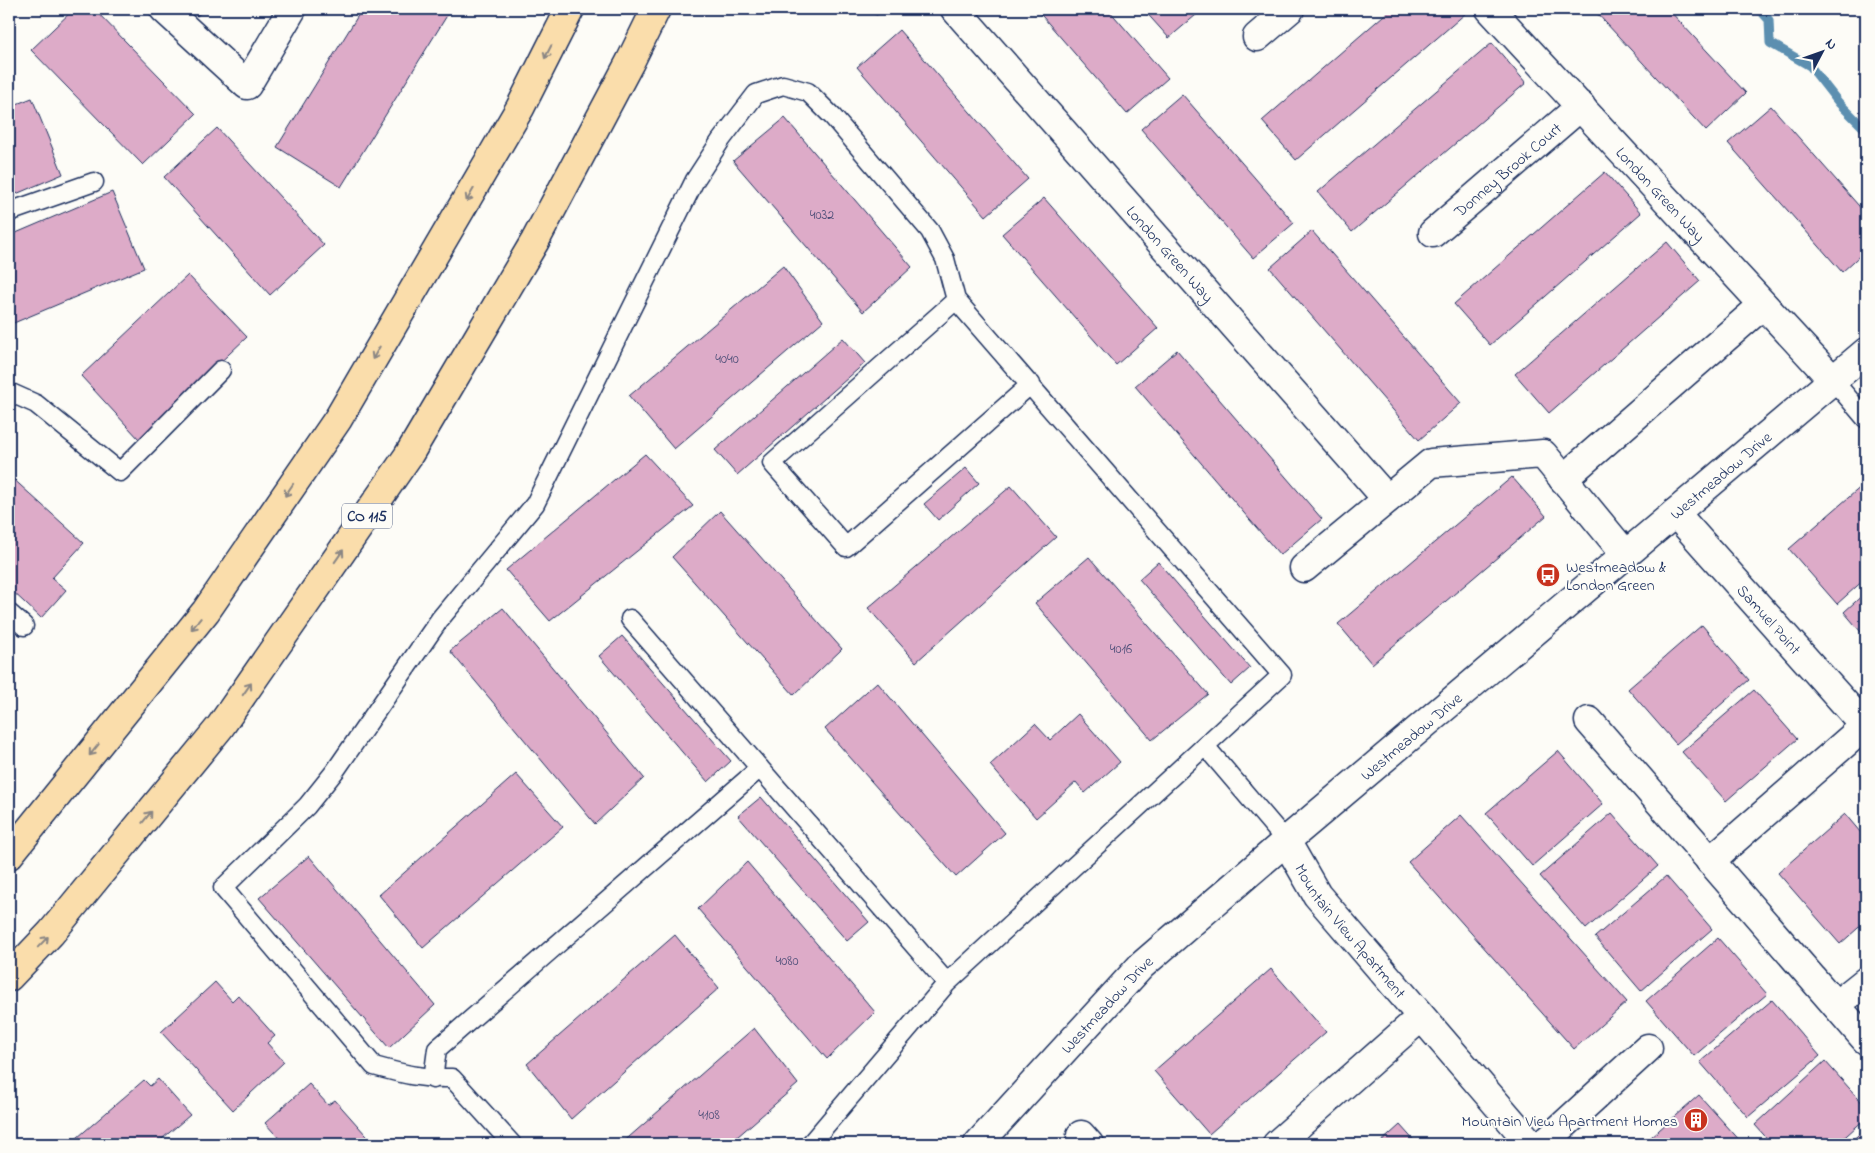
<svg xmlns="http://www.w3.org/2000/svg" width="1875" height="1153" font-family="'Indie Flower',sans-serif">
<rect width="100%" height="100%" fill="#fdfcf7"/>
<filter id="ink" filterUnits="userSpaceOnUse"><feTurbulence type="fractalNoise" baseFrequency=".02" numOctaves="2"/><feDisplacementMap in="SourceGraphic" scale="10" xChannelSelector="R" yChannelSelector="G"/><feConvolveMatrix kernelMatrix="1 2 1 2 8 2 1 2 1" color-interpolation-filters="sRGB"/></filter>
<g filter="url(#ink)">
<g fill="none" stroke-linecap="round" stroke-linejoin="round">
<path stroke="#5b8fb0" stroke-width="9" d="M1759 9 1769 20 1770 43 1810 66 1839 103 1866 130"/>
</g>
<path fill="#ddabc8" stroke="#1b2f5e" d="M74 9H94L196 114 143 165 31 50Z
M191 9H205L197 16Z
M362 9H451L341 187 277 147Z
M863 9H880L877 15Z
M1036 9H1108L1168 78 1127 114Z
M1143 9H1203L1169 38Z
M1391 9H1462L1466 13 1296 160 1262 121Z
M1593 9H1668L1746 93 1706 131Z
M899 30 1028 179 986 216 857 67Z
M1492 43 1526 83 1352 232 1318 192Z
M1182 94 1294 223 1253 258 1141 129Z
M32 98 63 174 9 197V107Z
M1771 106 1866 214V250L1842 272 1728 143Z
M785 118 912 267 863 312 733 161Z
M217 128 324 245 270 295 164 177Z
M1605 172 1641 213 1490 345 1454 304Z
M112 192 144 268 9 325V236Z
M1044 198 1158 328 1116 365 1002 234Z
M1312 231 1461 403 1419 440 1270 268Z
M1667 242 1700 281 1549 413 1515 374Z
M783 266 823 321 674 449 629 396Z
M188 275 247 337 139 439 81 376Z
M843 338 865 363 737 475 715 450Z
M1177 350 1322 519 1280 555 1135 386Z
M645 454 693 506 550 621 506 570Z
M966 468 979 483 938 520 924 504Z
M9 475 84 543 52 578 66 590 41 618 9 588Z
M1512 477 1546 516 1372 664 1338 624Z
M1863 485 1866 490V578L1837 604 1789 549Z
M1011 486 1056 537 916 662 868 608Z
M720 511 842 649 794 695 672 557Z
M1089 557 1208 694 1152 740 1035 603Z
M1158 562 1250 668 1231 685 1139 579Z
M1866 592V638L1844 612Z
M503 608 644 778 595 824 450 651Z
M1702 625 1749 680 1676 744 1628 689Z
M622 636 731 761 708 782 599 656Z
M877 682 1005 833 956 877 825 729Z
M1754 690 1797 739 1726 801 1682 752Z
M1078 714 1120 762 1085 793 1076 782 1036 818 990 765 1035 724 1050 740Z
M1558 751 1603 804 1532 866 1486 813Z
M516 774 563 827 423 948 379 895Z
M761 797 869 922 847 941 738 816Z
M1612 813 1658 866 1586 929 1540 876Z
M1845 814 1866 839V921L1840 944 1778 873Z
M1461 815 1627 1002 1574 1049 1408 862Z
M309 856 435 1005 389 1048 259 898Z
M747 862 875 1012 827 1059 698 909Z
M1666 876 1712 929 1641 991 1595 937Z
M675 935 719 988 571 1119 527 1064Z
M1718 938 1767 994 1694 1056 1646 1001Z
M1271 969 1326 1032 1209 1134 1154 1071Z
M215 982 232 1001 238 995 275 1036 267 1043 284 1062 233 1110 161 1032Z
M1772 1000 1820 1056 1748 1117 1700 1062Z
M754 1028 798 1084 729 1144H621Z
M1825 1061 1866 1107V1118L1837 1144H1772L1755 1125Z
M158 1079 190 1115 156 1144H70L144 1080 150 1086Z
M309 1084 328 1105 335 1100 373 1143 284 1144 265 1123Z
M1699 1095 1743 1144H1643Z
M1400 1125 1417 1144H1379Z
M1866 1128V1144H1848Z"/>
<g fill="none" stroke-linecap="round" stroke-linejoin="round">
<g stroke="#1b2f5e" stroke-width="21">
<path id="service" d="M9 212 94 182
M956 300 772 463 846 547 1031 384
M1833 380 1866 419
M9 392 36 404 120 472 221 370
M9 613 24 626
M630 619 947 983
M1205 746 1286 841
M433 1079 437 1049 760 768
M512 1144 452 1078C422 1079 403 1074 374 1066L223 888 307 806 335 771 440 619 535 504 695 180 721 140 756 94 783 85 808 92 833 117 930 231 945 259 956 300 1282 675 947 983 810 1144"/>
</g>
<g stroke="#1b2f5e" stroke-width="31">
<g id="minor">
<path d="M164 9 247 85 292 9"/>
<path id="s1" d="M955 9 1387 499"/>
<path id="s2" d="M1490 9 1833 380"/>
<path d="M1257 37 1290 9"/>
<path id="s3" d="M1433 233 1581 106"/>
<path d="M1563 479 1763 305"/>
<path id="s4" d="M1675 513 1865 726"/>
<path d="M1304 568 1431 463 1543 454 1626 555"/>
<path d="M1589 721 1866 1040"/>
<path id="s5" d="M1286 841 1317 895 1531 1144"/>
<path d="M1710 861 1866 725"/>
<path d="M1836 1005 1866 981"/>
<path d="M1081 1135 1089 1144"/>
<path d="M1277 1144 1421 1017"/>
<path d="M1543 1144 1648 1048"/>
</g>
</g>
<g stroke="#1b2f5e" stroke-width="31">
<g id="tertiary">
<path id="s6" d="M978 1144 1141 966 1286 841 1866 352"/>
</g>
</g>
<g stroke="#1b2f5e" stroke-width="31">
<path id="motorway" d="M9 855 206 611 338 419 520 108 570 9
M9 977 51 933 220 727 408 456 535 241 630 62 656 9"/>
</g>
<use href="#service" stroke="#fdfcf7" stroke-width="18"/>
<use href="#minor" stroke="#fdfcf7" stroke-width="28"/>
<use href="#tertiary" stroke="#fdfcf7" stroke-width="28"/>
<use href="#motorway" stroke="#faddab" stroke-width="28"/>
</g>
<defs><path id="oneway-shaft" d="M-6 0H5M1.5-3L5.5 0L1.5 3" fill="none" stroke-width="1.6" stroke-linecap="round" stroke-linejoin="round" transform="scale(1.25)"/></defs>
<g stroke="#8a8684">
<use href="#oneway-shaft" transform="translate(548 52) rotate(117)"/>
<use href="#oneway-shaft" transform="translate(470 195) rotate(120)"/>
<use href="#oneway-shaft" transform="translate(376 353) rotate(120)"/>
<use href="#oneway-shaft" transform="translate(289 490) rotate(124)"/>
<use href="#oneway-shaft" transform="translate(339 556) rotate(-55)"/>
<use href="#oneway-shaft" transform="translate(196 624) rotate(129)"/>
<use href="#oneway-shaft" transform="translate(247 689) rotate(-55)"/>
<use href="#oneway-shaft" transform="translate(94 750) rotate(129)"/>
<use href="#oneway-shaft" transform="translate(147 817) rotate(-51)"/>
<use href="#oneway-shaft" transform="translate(43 942) rotate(-46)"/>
</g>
</g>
<defs>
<g id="bus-disc" transform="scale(1.25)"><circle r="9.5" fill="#c8321e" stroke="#fdfcf7"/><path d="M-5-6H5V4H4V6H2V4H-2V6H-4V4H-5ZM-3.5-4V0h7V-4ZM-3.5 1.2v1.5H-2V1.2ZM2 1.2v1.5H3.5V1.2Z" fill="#fff"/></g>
<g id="building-disc" transform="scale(1.25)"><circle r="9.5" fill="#c8321e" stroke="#fdfcf7"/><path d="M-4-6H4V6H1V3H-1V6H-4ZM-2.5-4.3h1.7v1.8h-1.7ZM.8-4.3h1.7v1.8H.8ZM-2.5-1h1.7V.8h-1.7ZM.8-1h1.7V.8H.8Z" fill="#fff"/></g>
</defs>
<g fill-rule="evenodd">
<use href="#bus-disc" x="1548" y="575"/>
<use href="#building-disc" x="1696" y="1120"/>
</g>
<g text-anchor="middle" stroke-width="4" stroke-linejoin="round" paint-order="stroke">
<g font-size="14" fill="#4c4e78">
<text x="822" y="219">4032</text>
<text x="727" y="363">4040</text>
<text x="1121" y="653">4016</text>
<text x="787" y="965">4080</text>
<text x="709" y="1119">4108</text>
</g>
<rect fill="#fdfcf7" stroke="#5f6c8c" stroke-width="1" x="342" y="503.5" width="50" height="25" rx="4"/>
<g font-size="15" font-weight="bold" fill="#1b2f5e">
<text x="367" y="521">CO 115</text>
</g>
<g font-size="16" fill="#1b2f5e" stroke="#fdfcf7">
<text dy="6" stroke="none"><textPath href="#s3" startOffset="98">Donney Brook Court</textPath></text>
<text dy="6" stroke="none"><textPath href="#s2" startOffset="252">London Green Way</textPath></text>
<text dy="6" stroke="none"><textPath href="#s1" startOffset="326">London Green Way</textPath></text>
<text dy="6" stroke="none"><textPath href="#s6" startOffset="1001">Westmeadow Drive</textPath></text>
<text dy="6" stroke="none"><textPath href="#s4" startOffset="142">Samuel Point</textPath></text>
<text dy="6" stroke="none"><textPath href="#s6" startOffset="596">Westmeadow Drive</textPath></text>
<text dy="6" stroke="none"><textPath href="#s5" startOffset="111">Mountain View Apartment</textPath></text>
<text dy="6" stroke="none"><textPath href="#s6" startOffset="190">Westmeadow Drive</textPath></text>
</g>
<g font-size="16" fill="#1b2f5e" stroke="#fdfcf7" text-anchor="start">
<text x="1566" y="572">Westmeadow &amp;<tspan x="1566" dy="18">London Green</tspan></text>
<text x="1678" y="1126" text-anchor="end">Mountain View Apartment Homes</text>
</g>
</g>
<rect width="1875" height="1153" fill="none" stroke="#fdfcf7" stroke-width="30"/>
<rect x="15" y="15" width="1845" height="1123" fill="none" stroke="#1b2f5e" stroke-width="2" filter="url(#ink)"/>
<g transform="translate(1822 52) rotate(49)" stroke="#fdfcf7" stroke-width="4" paint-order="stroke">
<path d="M0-4L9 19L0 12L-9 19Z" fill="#1b2f5e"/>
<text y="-8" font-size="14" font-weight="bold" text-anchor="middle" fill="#1b2f5e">N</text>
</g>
</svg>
